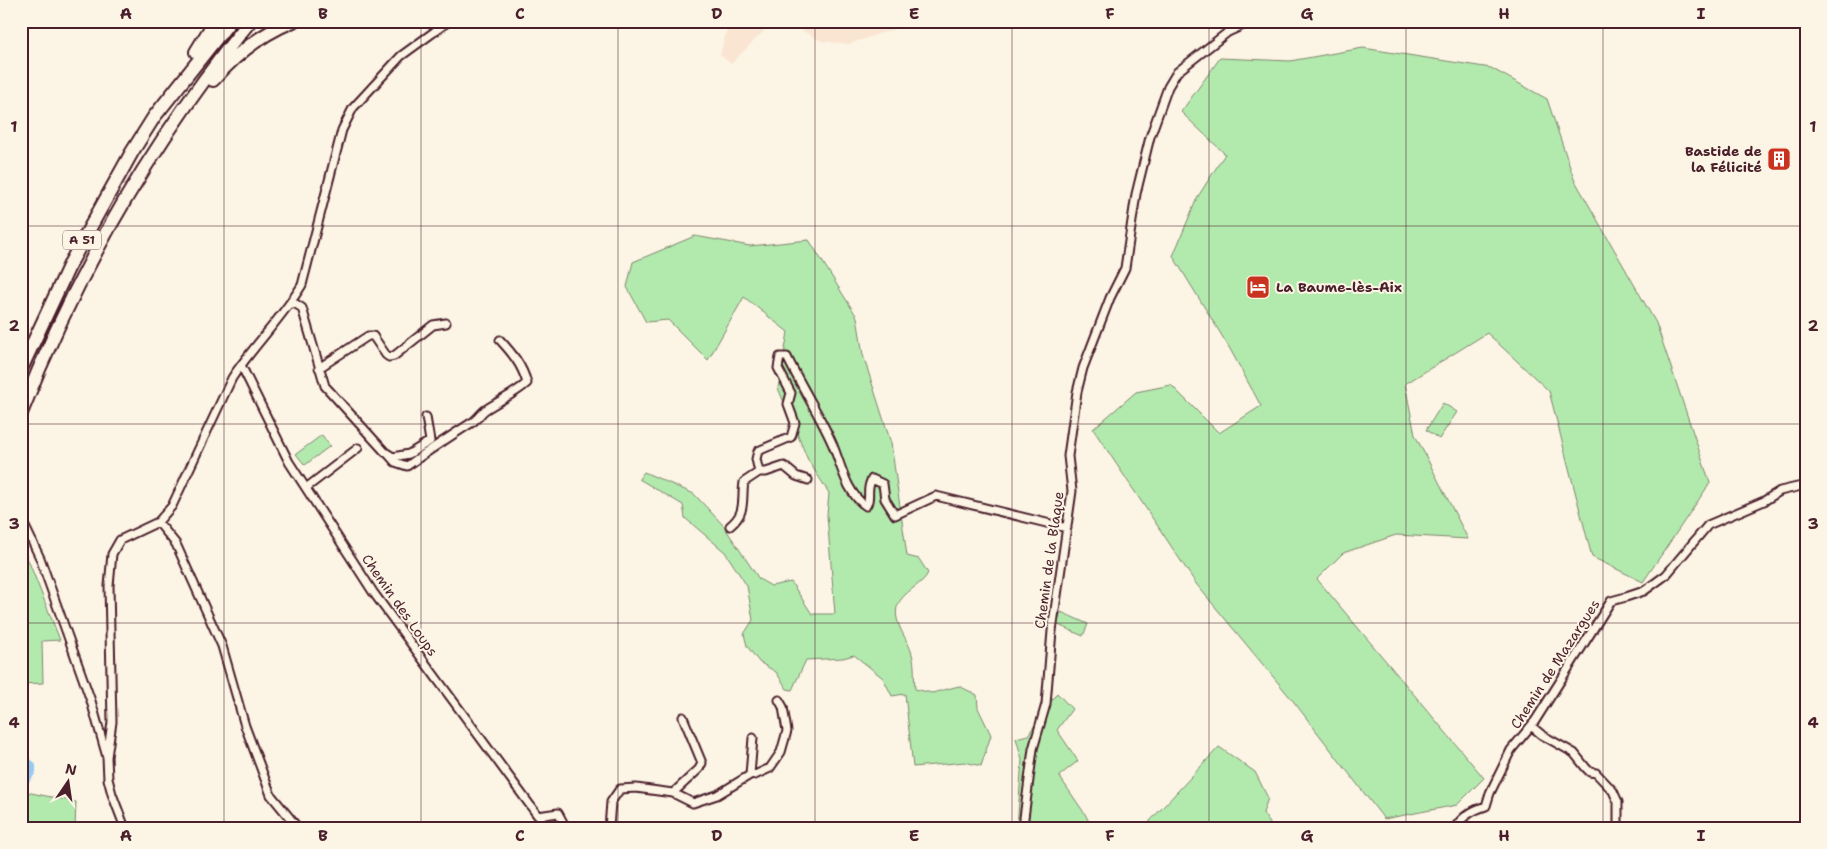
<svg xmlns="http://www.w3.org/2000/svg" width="1827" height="849" font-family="'Shantell Sans',sans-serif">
<rect width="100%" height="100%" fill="#fcf5e5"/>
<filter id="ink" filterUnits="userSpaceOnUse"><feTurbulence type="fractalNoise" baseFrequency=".02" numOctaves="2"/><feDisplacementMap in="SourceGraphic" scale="10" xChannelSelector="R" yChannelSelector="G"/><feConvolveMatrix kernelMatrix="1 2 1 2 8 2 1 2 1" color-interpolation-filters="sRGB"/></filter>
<g filter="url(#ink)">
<path fill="#fae5d2" d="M729 21H774L731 64 720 55Z
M785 21H919L849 44 821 41Z"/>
<path fill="#b2eaae" stroke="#7e846c" d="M1363 48 1491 68 1547 99 1574 179 1656 323 1710 483 1643 582 1592 557 1549 391 1487 333 1405 384 1415 435 1468 539 1396 535 1343 553 1317 579 1484 778 1457 805 1384 819 1294 702 1197 585 1093 429 1136 392 1171 385 1219 433 1261 406 1230 349 1173 256 1197 198 1225 154 1181 112 1220 58 1290 61Z
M695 236 750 246 809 240 857 317 863 355 891 443 907 556 919 559 928 573C922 586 902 591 897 607 893 623 908 639 912 654 915 665 914 678 915 689L932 693 959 686 977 695 978 708 991 735 981 766 965 762 913 767 905 694 892 696 883 678 854 655 843 658 806 660 792 690 787 689 776 672 759 662 747 646 744 634 753 620 747 586 725 552 685 518 683 505 639 479 644 472 694 494 723 525 759 579 771 586 791 582 812 614H835L827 515 829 493 808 460 778 388 788 332 744 297 708 360 668 320 646 322 627 287 633 262Z
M1443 403 1457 412 1439 439 1426 430Z
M322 435 330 446 305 465 296 454Z
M21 542 60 640 42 641 43 683 21 684Z
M1061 612 1088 624 1083 636 1056 624Z
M1057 693 1072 709 1057 730 1078 761 1059 776 1085 814 1092 828H1017L1022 759 1016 738 1028 735Z
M1219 747 1255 772 1268 798 1263 813 1273 828H1148L1150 821Z
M21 791 76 802 75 828H21Z"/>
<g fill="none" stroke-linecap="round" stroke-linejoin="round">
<path stroke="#95cbf3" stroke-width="10" d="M21 762H26L31 766V771L21 785"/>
<g stroke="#4a1f2b" stroke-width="11">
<path id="minor" d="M290 304H296L302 308 325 386 385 452 393 457 409 454 430 441 426 417
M241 365 289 462 373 592 538 816 558 813 566 828
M319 368 368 336H373L386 355 389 357 394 356 433 325 446 323
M388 454 395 462 407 466C428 451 449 437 471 423 477 420 480 414 485 410 500 400 513 395 527 383 522 365 512 353 500 340
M808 480 796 476 784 466 766 472H759L756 459 758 451 791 437 795 423 788 404 791 393 778 368 780 357H787C801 386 819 414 832 443 841 464 846 493 866 506 872 497 865 490 872 479L883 484 885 499 895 515 936 496 1067 528
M306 488 358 448
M21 518 40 558 91 701 107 757 108 779 112 794 125 828
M158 522 176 544 222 646 245 726 271 795 298 828
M730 526C747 512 741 501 744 482L759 472
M1531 726 1542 735 1574 753 1586 768 1590 772 1596 773 1613 791 1618 802V828
M107 757 112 722 109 586 112 554 120 540 158 522 172 506 232 378C254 345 282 318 302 285L342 130 353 108 401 56 449 21
M750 773 755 775 770 768 781 752 787 731 783 707 779 700
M673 793 693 803 717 795 750 775 753 738
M609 828 611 802 620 789 636 788 673 793 699 769 702 763 683 717
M1024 828V818L1033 749 1046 704 1052 631 1072 491 1068 456 1077 392 1083 368 1110 298 1125 268 1136 194 1150 137 1168 87 1177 72 1228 32 1252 21
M1455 828C1462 816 1473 810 1486 806L1490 793 1511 750 1535 721 1611 601 1626 597 1644 591 1666 575 1708 525 1764 501 1780 491 1806 485"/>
</g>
<g stroke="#4a1f2b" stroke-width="16">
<path id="motorway" d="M196 52 215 21
M213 80C235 55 261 34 293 21
M21 369 71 262 132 152 154 117 230 21
M21 413C77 271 153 140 250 21"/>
</g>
<use href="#minor" stroke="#fcf5e5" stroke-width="7"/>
<use href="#motorway" stroke="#fcf5e5" stroke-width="12"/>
</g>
</g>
<path fill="none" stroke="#4a1f2b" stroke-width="1" stroke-opacity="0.55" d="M224 21V828M421 21V828M618 21V828M815 21V828M1012 21V828M1209 21V828M1406 21V828M1603 21V828M21 226H1806M21 424H1806M21 623H1806"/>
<defs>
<g id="building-square" transform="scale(1.25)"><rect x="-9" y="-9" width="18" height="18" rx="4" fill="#c8321e" stroke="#fcf5e5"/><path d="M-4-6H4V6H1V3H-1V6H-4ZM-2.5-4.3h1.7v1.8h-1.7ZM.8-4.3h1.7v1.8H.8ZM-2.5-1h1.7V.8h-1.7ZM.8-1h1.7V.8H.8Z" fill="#fff"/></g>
<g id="hotel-square" transform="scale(1.25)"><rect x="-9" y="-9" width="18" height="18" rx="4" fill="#c8321e" stroke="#fcf5e5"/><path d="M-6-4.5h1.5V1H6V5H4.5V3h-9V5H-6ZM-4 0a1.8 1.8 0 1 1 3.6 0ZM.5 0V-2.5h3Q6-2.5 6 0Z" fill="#fff"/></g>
</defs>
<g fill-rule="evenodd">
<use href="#building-square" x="1779" y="159"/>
<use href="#hotel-square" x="1258" y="287"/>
</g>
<g text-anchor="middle" stroke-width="4" stroke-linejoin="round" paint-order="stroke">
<rect fill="#fcf5e5" stroke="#7f5f63" stroke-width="1" x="63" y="230.5" width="38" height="19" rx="4"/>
<g font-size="12" font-weight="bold" fill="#4a1f2b">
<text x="82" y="244">A 51</text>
</g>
<g font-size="14" font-weight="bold" fill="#4a1f2b" stroke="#fcf5e5" text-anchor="end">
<text x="1762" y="156">Bastide de<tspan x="1762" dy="16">la Félicité</tspan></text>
<text x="1276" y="292" text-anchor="start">La Baume-lès-Aix</text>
</g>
<g font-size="14" fill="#4a1f2b" stroke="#fcf5e5">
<text transform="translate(1049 560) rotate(-82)" y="5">Chemin de la Blaque</text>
<text transform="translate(400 605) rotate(55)" y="5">Chemin des Loups</text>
<text transform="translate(1555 664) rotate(-57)" y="5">Chemin de Mazargues</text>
</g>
</g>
<rect width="1827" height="849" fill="none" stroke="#fcf5e5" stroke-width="55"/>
<g transform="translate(68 782) rotate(13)" stroke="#fcf5e5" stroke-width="4" paint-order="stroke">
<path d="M0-4L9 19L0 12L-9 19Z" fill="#4a1f2b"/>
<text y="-8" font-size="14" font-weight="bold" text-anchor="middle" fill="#4a1f2b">N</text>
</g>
<rect x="28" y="28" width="1772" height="794" fill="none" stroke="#4a1f2b" stroke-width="2"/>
<g font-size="16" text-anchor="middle" font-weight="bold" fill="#4a1f2b">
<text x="126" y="19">A</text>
<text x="323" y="19">B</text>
<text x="520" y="19">C</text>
<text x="717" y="19">D</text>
<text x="914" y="19">E</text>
<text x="1110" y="19">F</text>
<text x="1307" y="19">G</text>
<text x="1504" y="19">H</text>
<text x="1701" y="19">I</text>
<text x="14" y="132">1</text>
<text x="1813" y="132">1</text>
<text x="14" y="331">2</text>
<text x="1813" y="331">2</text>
<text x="14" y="529">3</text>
<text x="1813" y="529">3</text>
<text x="14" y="728">4</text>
<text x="1813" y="728">4</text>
<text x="126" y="841">A</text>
<text x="323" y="841">B</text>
<text x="520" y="841">C</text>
<text x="717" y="841">D</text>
<text x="914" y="841">E</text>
<text x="1110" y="841">F</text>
<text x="1307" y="841">G</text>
<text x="1504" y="841">H</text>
<text x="1701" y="841">I</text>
</g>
</svg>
